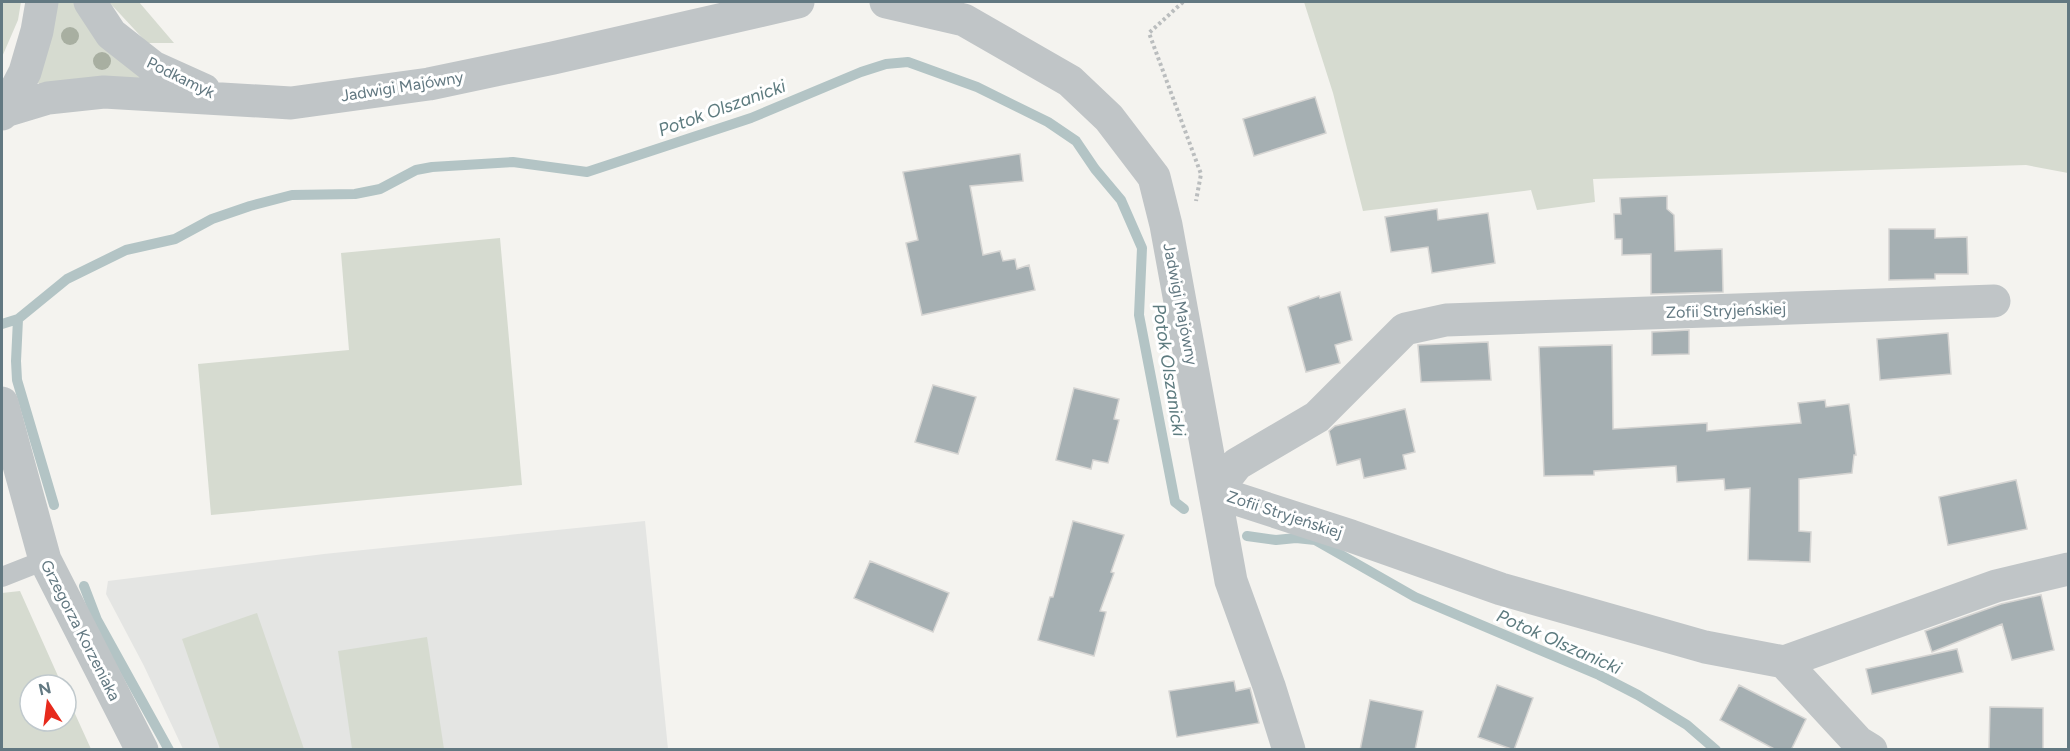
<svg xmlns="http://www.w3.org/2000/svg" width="2070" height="751" font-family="Figtree,sans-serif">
<rect width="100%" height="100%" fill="#f4f3ef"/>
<path fill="#e4e5e3" d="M645 521 668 749H183L144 666 106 594 108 581 324 554Z"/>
<path fill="#d6dbd0" d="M3 2H21L18 20 2 57Z
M45 2H74L82 16 163 83 40 85 34 78Z
M109 2H139L174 43H147Z
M1304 2H2068V173L2026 165 1593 179 1595 202 1537 210 1531 190 1363 211 1333 93Z
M500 238 522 485 211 515 198 364 349 350 341 253Z
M20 591 62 685H30V721H66V694L91 749H2V593Z
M257 613 304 749H220L182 639Z
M427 637 444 749H352L338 651Z"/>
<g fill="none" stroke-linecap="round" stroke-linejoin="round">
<path stroke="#b3c4c5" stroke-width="10" d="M18 319 16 361 17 380 54 505
M2 324 18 319 67 279 126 250 175 239 212 219 250 206 292 195 355 194 380 189 416 170 432 167 513 162 587 172 751 118 861 72 886 64 908 62 977 87 1048 122 1076 141 1095 169 1121 200 1142 248 1139 315 1175 502 1184 509
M1247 536 1276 540 1296 538 1315 540 1415 597 1599 675 1638 695 1687 725 1716 750
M84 586 97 620 169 750"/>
</g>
<path fill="#a5afb2" stroke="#d5d4d2" stroke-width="1.5" d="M1315 97 1326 133 1254 156 1243 119Z
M1020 154 1023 181 970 186 983 255 1000 251 1003 261 1015 259 1017 269 1029 265 1035 290 922 315 906 243 918 240 903 172Z
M1667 196V209L1674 215 1675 251 1722 249 1723 292 1651 294V254L1622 255V239H1615L1614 214H1621L1620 198Z
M1437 209 1438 220 1488 213 1495 263 1432 273 1428 247 1391 252 1385 217Z
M1889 229H1935V238L1967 237 1968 274H1935V279L1889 280Z
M1340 292 1352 340 1335 345 1340 363 1306 372 1288 307 1319 296 1320 298Z
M1689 330V354L1652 355V332Z
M1948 333 1951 374 1880 380 1877 339Z
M1488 342 1491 380 1421 382 1418 345Z
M1612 345 1613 429 1707 423V431L1801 423 1798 403 1825 400 1826 407 1849 404 1856 455H1854L1852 473 1799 479V531L1811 532 1810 562 1748 560 1750 488 1725 490 1724 479 1677 482 1676 466 1594 471V475L1544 476 1539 347Z
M933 385 976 397 958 454 915 442Z
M1074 388 1119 399 1114 419 1119 420 1108 463 1093 460 1091 469 1056 460Z
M1405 409 1415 452 1403 455 1406 469 1364 478 1360 459 1337 465 1329 431 1335 426Z
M2016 480 2027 529 1948 545 1939 497Z
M1073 521 1124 535 1111 572 1114 573 1100 611 1106 612 1094 656 1038 640 1050 597H1053Z
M870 561 949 593 933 632 854 598Z
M2041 595 2054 650 2012 660 2002 624 1932 652 1925 631 2001 604Z
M1957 649 1963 672 1872 694 1866 669Z
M1234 681 1236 691 1250 688 1259 723 1177 737 1169 691Z
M1497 685 1533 698 1514 750 1478 737Z
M1739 685 1806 719 1791 750H1776L1720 720Z
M1370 700 1423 711 1415 750H1360Z
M1990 707 2043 708V750H1989Z"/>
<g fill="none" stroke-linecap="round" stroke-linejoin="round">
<path stroke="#babdbe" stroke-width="4" stroke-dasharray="3 3" stroke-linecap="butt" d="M1183 2 1149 33 1201 174 1196 201"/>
<path stroke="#c0c5c7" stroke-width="20" d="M2 577 45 560"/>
<path stroke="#c0c5c7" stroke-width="33" d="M90 2 111 34 153 67 204 90
M886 2 964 20 1070 81 1109 118 1154 177 1166 225 1231 581 1269 686 1289 750
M5 111 25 72 37 31 42 2
M2 114 5 111 48 98 104 92 291 103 429 84 553 58 798 2
M1994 301 1446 320 1405 329 1317 417 1237 464 1215 492 1351 536 1501 589 1705 647 1784 662 1996 586 2068 569
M2 403 45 560 142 750
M1784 662 1858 742 1871 750"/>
</g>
<g fill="#a8afa1">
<circle cx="70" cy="36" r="9"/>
<circle cx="102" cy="61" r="9"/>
</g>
<g text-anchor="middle" stroke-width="6" stroke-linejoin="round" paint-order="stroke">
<g font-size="16" fill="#627881" stroke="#fff">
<text transform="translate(181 77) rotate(26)" y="6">Podkamyk</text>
<text transform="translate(402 86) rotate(-9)" y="6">Jadwigi Majówny</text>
<text transform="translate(1181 304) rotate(79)" y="6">Jadwigi Majówny</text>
<text transform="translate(1726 310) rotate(-2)" y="6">Zofii Stryjeńskiej</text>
<text transform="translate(1285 514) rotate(18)" y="6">Zofii Stryjeńskiej</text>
<text transform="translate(81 630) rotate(63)" y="6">Grzegorza Korzeniaka</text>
</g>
<g font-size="18" font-style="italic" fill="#5d7b7f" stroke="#fff">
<text transform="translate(722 108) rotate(-20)" y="6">Potok Olszanicki</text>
<text transform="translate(1169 370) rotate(81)" y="6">Potok Olszanicki</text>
<text transform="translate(1559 642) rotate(24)" y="6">Potok Olszanicki</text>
</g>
</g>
<rect width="2070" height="751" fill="none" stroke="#627881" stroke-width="6"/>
<g transform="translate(48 703) rotate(347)"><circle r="28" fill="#ffffff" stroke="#c0c9cd" stroke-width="1.5"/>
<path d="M0-4.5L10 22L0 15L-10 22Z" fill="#e72a1c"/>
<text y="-9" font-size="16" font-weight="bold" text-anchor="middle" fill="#627881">N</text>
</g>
</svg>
